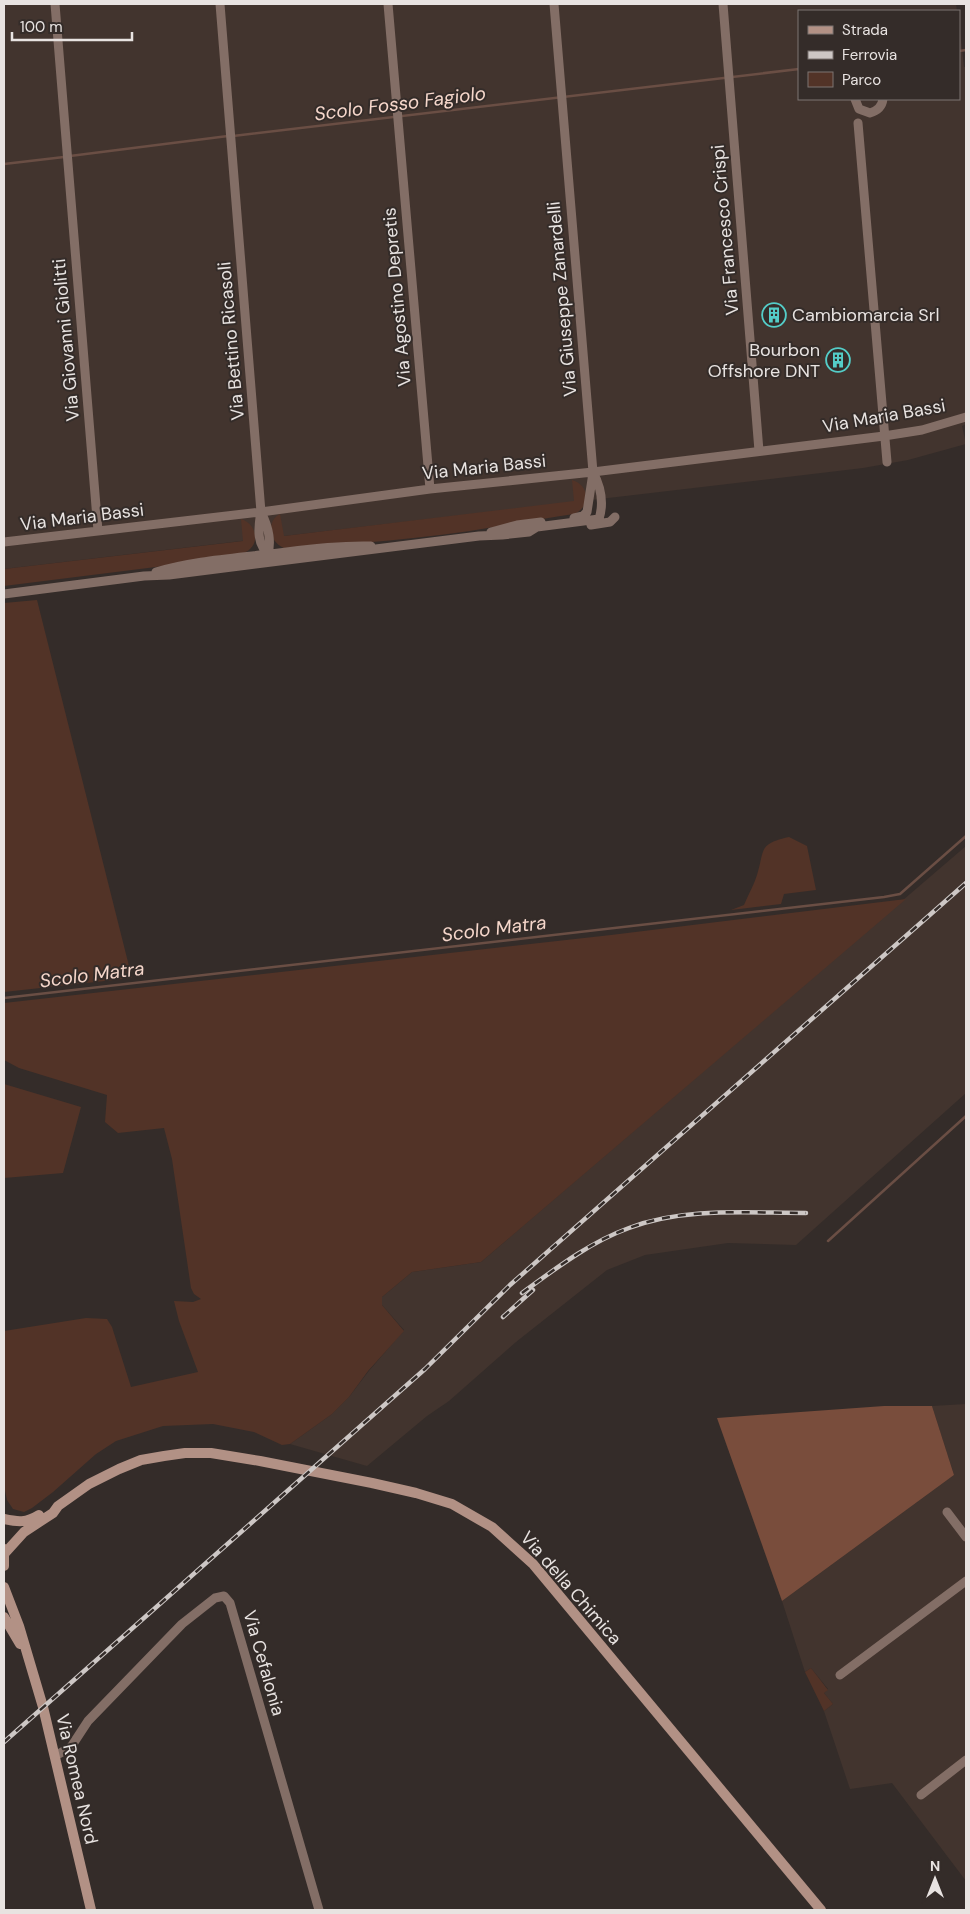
<svg xmlns="http://www.w3.org/2000/svg" width="970" height="1914" font-family="'DM Sans',sans-serif">
<rect width="100%" height="100%" fill="#342c29"/>
<path fill="#42342e" d="M4 4H956L957 11H799V99H959V22L964 67H966V424L962 426 966 444 908 460 863 468 4 569Z
M966 846V1093L796 1245 728 1243 645 1255 607 1270 516 1342 449 1401 427 1416 367 1466 290 1444 332 1414 349 1397 368 1372 404 1330 382 1305V1297L412 1272 481 1262Z
M966 1404V1881L892 1783 850 1789 824 1711 833 1704 824 1693 828 1689 811 1668 805 1672 782 1601 954 1475 932 1406Z"/>
<path fill="#523327" d="M572 480C590 485 591 507 574 514 547 518 521 523 494 527 425 539 354 544 284 548 269 542 266 521 280 514L284 536 574 501Z
M241 519C258 524 261 547 243 553L164 566 4 586V569L243 541Z
M37 600 132 978 4 992V603Z
M789 837 807 846 816 890 784 894 781 904 731 910 744 905C748 895 754 885 757 875 765 849 758 844 789 837Z
M906 899 481 1262 412 1272 382 1297V1305L404 1331 368 1371 349 1397 332 1414 290 1444 282 1445 254 1432 213 1424 163 1426 116 1441 96 1454 53 1492 32 1508 24 1512 13 1509 7 1500 4 1486V1331L86 1318 107 1319 112 1327 131 1387 198 1372 179 1321 174 1301 193 1302 201 1299 194 1294 191 1288 172 1159 164 1128 118 1133 105 1122 107 1095 19 1068 4 1060V1003L611 935Z
M4 1084 81 1107 63 1173 4 1178Z
M811 1668 828 1690 824 1693 833 1704 824 1711 805 1672Z"/>
<path fill="#794d3c" d="M884 1406H932L954 1475 782 1601 717 1418Z"/>
<g fill="none" stroke-linecap="round" stroke-linejoin="round">
<path stroke="#6a4e44" stroke-width="2.5" d="M959 51 966 50
M233 136 799 69
M70 156 228 136
M4 164 64 157
M4 998 884 897 900 894 966 836
M828 1241 966 1116"/>
<path stroke="#836e66" stroke-width="9" d="M55 4 98 531
M220 4 261 512C269 528 272 542 267 559L259 560
M388 4 430 489
M723 4 759 451
M855 99 859 109 870 113C877 111 882 107 883 99
M858 123 887 462
M261 512C258 528 256 546 271 556
M574 518 583 516 587 512 593 473
M591 525 610 522 615 517
M491 532 517 525 541 522
M4 542 261 512 430 489 593 472 884 436 922 430 966 417
M156 572C190 562 225 559 260 555 297 551 334 545 371 546
M4 594 144 576 169 575 479 536 502 535 529 532 537 527 599 519C604 503 601 487 593 472L554 4
M947 1512 966 1537
M840 1675 966 1581
M55 1756 71 1747 88 1721 182 1624 215 1598 224 1596 230 1603 319 1910
M921 1795 966 1760"/>
<path stroke="#b29185" stroke-width="10" d="M4 1519C18 1522 26 1523 39 1515
M4 1549V1566
M5 1553 24 1532 53 1513 58 1506 89 1484 119 1469 141 1460 164 1456 185 1453H211L260 1461 372 1483 416 1493 452 1504 492 1527 533 1564 821 1910
M4 1587 19 1626 43 1707 91 1910
M4 1617 20 1644"/>
<g stroke="#cdc7c5" stroke-width="4.5">
<path id="rail" d="M522 1293C555 1269 590 1242 629 1228 684 1207 748 1213 806 1213
M503 1317 533 1290
M4 1742 425 1369 510 1285 966 883"/>
</g>
<use href="#rail" stroke="#342c29" stroke-width="2.5" stroke-dasharray="8" stroke-linecap="butt"/>
</g>
<defs>
<g id="building-ring" transform="scale(1.25)"><circle r="9.5" fill="#342c29" stroke="#54cdc8" stroke-width="1.5"/><path d="M-4-6H4V6H1V3H-1V6H-4ZM-2.5-4.3h1.7v1.8h-1.7ZM.8-4.3h1.7v1.8H.8ZM-2.5-1h1.7V.8h-1.7ZM.8-1h1.7V.8H.8Z" fill="#54cdc8"/></g>
</defs>
<g fill-rule="evenodd">
<use href="#building-ring" x="774" y="315"/>
<use href="#building-ring" x="838" y="360"/>
</g>
<g text-anchor="middle" stroke-width="4" stroke-linejoin="round" paint-order="stroke">
<g font-size="18" fill="#e8e3e1" stroke="#342c29">
<text transform="translate(725 230) rotate(-95)" y="6">Via Francesco Crispi</text>
<text transform="translate(397 297) rotate(-95)" y="6">Via Agostino Depretis</text>
<text transform="translate(562 299) rotate(-95)" y="6">Via Giuseppe Zanardelli</text>
<text transform="translate(66 340) rotate(-95)" y="6">Via Giovanni Giolitti</text>
<text transform="translate(231 341) rotate(-95)" y="6">Via Bettino Ricasoli</text>
<text transform="translate(884 416) rotate(-10)" y="6">Via Maria Bassi</text>
<text transform="translate(484 467) rotate(-6)" y="6">Via Maria Bassi</text>
<text transform="translate(82 517) rotate(-7)" y="6">Via Maria Bassi</text>
<text transform="translate(571 1588) rotate(49)" y="6">Via della Chimica</text>
<text transform="translate(264 1663) rotate(74)" y="6">Via Cefalonia</text>
<text transform="translate(77 1779) rotate(77)" y="6">Via Romea Nord</text>
</g>
<g font-size="18" fill="#e8e3e1" stroke="#342c29" text-anchor="start">
<text x="792" y="321">Cambiomarcia Srl</text>
<text x="820" y="356" text-anchor="end">Bourbon<tspan x="820" dy="21">Offshore DNT</tspan></text>
</g>
<g font-size="19" font-style="italic" fill="#f6d7cb" stroke="#342c29">
<text transform="translate(400 103) rotate(-7)" y="7">Scolo Fosso Fagiolo</text>
<text transform="translate(494 928) rotate(-7)" y="7">Scolo Matra</text>
<text transform="translate(92 974) rotate(-7)" y="7">Scolo Matra</text>
</g>
</g>
<rect width="970" height="1914" fill="none" stroke="#e8e3e1" stroke-width="10"/>
<rect x="798" y="10" width="162" height="90" fill="#342c29" stroke="#7c7573"/>
<rect x="808" y="26" width="25" height="8" fill="#b29185" stroke="#7c7573"/>
<text x="842" y="35" font-size="15" fill="#e8e3e1">Strada</text>
<rect x="808" y="51" width="25" height="8" fill="#cdc7c5" stroke="#7c7573"/>
<text x="842" y="60" font-size="15" fill="#e8e3e1">Ferrovia</text>
<rect x="808" y="72" width="25" height="15" fill="#523327" stroke="#7c7573"/>
<text x="842" y="85" font-size="15" fill="#e8e3e1">Parco</text>
<g transform="translate(935 1879)" stroke="#342c29" stroke-width="4" paint-order="stroke">
<path d="M0-4L9 19L0 12L-9 19Z" fill="#e8e3e1"/>
<text y="-8" font-size="14" font-weight="bold" text-anchor="middle" fill="#e8e3e1">N</text>
</g>
<path d="M12 32v8h120v-8" fill="none" stroke="#e8e3e1" stroke-width="2.5"/>
<text x="20" y="32" font-size="15" fill="#e8e3e1" stroke="#342c29" stroke-width="4" paint-order="stroke">100 m</text>
</svg>
